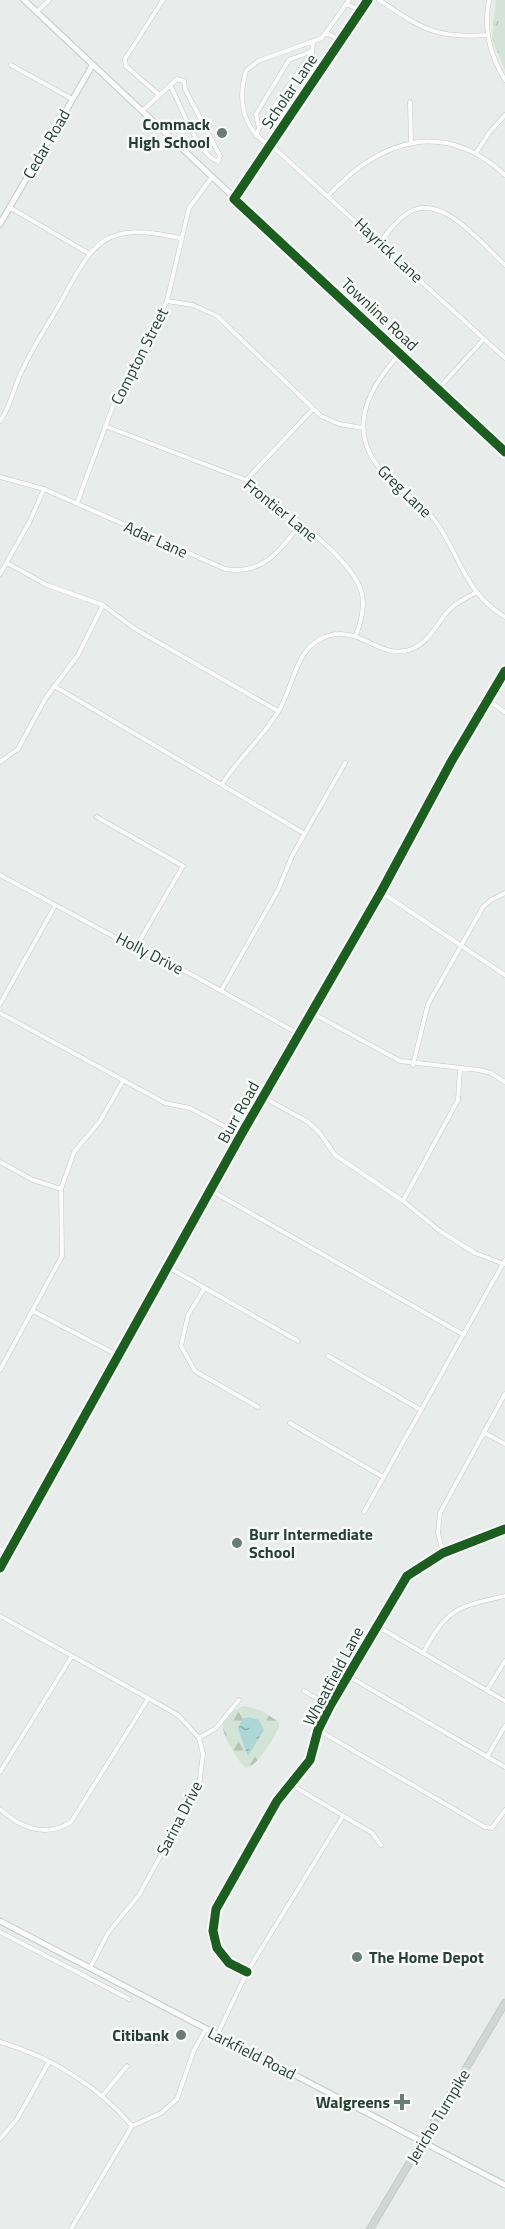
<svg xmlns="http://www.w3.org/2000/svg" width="505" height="2229" font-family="'Titillium Web',sans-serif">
<defs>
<pattern id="grass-tufts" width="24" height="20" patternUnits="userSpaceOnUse" patternTransform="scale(1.5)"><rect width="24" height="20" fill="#d3e3d6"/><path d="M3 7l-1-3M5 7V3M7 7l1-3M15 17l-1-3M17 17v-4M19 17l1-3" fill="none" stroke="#b5c4b8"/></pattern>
<pattern id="forest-firs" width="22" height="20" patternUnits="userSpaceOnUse" patternTransform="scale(1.5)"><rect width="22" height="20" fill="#d3e3d6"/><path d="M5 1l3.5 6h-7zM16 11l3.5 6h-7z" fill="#b5c4b8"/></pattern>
<pattern id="water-ripples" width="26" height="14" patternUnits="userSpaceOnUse" patternTransform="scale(1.5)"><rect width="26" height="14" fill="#add6d6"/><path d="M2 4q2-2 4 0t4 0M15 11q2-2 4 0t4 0" fill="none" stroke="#8dafae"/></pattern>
</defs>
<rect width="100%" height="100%" fill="#e8ecea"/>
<path fill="url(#grass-tufts)" d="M496 0H505V70L492 39Z"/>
<path fill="url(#forest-firs)" d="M245 1706 262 1711 279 1722V1727C274 1738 258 1766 246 1768 239 1763 221 1733 223 1725 226 1716 236 1707 245 1706Z"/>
<path fill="url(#water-ripples)" d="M248 1717 259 1720 264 1730 248 1756 238 1729 242 1719Z"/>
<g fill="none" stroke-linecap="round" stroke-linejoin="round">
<g stroke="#c5c9c7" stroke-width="5">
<path id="minor" d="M379 0C422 28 434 39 487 35
M489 0C483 29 490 55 505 80
M347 4 361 11
M37 12 49 0
M327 33 341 41
M11 65 72 99
M158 94 126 66 125 59 163 0
M410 102 411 142
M142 111 177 79 184 81 185 89 220 156 218 162C196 152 182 107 170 85
M259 128 312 53 313 42
M256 136 259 128 256 114 289 60 312 51
M271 145 505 358
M270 146C243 129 237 101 246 71L258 61 322 38 349 0
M476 153 489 133 505 115
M329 195C380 140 443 118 505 175
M9 207 88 253
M380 242C390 230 399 216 414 210 445 197 484 246 505 265
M167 301 193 305 217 316 321 416 339 424 363 428
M400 354C365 391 344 436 389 478 404 493 424 504 436 522 461 557 464 592 505 617
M438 389 484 339
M0 421C10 408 13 390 20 375 30 352 45 329 58 307 93 244 100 220 180 238
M105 426 246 480 258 488C286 513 354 559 362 594 365 608 361 622 356 635
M0 477 44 489 225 569C263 575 278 552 300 525
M246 480 313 409
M77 503 114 403 167 301 189 208 212 177
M7 563 47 585 103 605 135 629 278 711
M0 574 29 523 44 489
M54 686 305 834
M488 700 505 712
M0 762 18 749 45 699 78 655 103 605
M222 784C239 758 262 738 278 712 290 693 294 665 307 650 314 641 328 634 339 634 366 633 384 660 412 649 428 642 434 629 444 616 452 605 464 599 477 592
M97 817 183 866 136 947
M0 875 155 959 178 967 299 1034
M381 892 505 975
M221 991 278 890 292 856 345 763
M0 1004 55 906
M0 1013 165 1103 190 1108 241 1135
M312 1013 400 1061 479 1070 491 1073 505 1082
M413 1065 428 1004 483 907 491 900 505 893
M263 1097 308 1122 319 1132 335 1155 403 1201 440 1231 475 1253 504 1264
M0 1162 33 1180 61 1189
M212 1191 464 1335
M403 1201 458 1100 460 1069
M168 1267 298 1341
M204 1289 188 1315 181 1346 195 1371 258 1407
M33 1311 119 1356
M328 1356 421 1410
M0 1370 62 1256 61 1189 74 1152 100 1121 123 1081
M290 1423 383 1477
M485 1433 505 1444
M364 1512 505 1260
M0 1549 8 1553
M443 1553 438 1533 440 1513 505 1394
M0 1616 164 1707 179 1716 199 1738 203 1754 199 1786 139 1895 108 1933 90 1968
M377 1626 505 1701
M423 1653C448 1608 456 1607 505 1596
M348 1676 505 1767
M487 1690 505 1661
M304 1691 330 1706
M318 1730 485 1827 492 1828 505 1810
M199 1738 216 1728 239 1700
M487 1757 505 1726
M0 1772 72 1656
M292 1785 372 1833 381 1845
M0 1809C20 1828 46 1838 71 1822L148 1699
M0 1932 129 1999
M247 1972 229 1963 217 1948 213 1931 216 1909 277 1801 310 1760 318 1730 330 1706 407 1576 443 1553 505 1529
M217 2035 247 1972 343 1816
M0 2042C51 2057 98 2086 132 2126
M103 2095 127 2066
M0 2139 17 2119 49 2062
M71 2229 132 2126 161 2113 177 2099 194 2050 206 2029"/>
</g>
<g stroke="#c5c9c7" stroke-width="7">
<path id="tertiary" d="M234 199 368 0
M0 224 92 66
M0 1568 241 1135 381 892 451 762 505 671"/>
</g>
<g stroke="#c4c9c7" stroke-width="7">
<path id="secondary" d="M24 0 505 452
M0 1921 505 2185"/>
</g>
<g stroke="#c4cac8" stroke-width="8">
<path id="primary" d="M370 2229 505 2003"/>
</g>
<use href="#minor" stroke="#fcfcfc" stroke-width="4"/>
<use href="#tertiary" stroke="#fcfcfc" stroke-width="5"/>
<use href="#secondary" stroke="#fcfcfc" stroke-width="5"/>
<use href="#primary" stroke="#d0d6d4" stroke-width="6"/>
<g stroke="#f7faf8" stroke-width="13">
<path id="cycleway" d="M368 0 234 199 505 452
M0 1568 241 1135 381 892 451 762 505 671
M247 1972 229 1963 217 1948 213 1931 216 1909 277 1801 310 1760 318 1730 330 1706 407 1576 443 1553 505 1529"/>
</g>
<use href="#cycleway" stroke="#1b5e20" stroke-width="9"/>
</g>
<g fill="#6b7c74" stroke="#f7faf8" stroke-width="2">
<circle cx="222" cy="133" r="6"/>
<circle cx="237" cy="1543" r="6"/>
<circle cx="357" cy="1957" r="6"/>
<circle cx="181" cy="2035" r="6"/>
<path d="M399 2093h6v6h6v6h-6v6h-6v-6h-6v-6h6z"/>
</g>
<g text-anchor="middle" stroke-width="5" stroke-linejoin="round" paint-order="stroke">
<g font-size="16" fill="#273f35" stroke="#f7faf8">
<text transform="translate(289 91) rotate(-56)" y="6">Scholar Lane</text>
<text transform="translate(46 144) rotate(-60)" y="6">Cedar Road</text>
<text transform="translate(389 250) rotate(43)" y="6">Hayrick Lane</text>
<text transform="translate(380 314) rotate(43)" y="6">Townline Road</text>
<text transform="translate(139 356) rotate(-63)" y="6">Compton Street</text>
<text transform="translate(405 491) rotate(44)" y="6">Greg Lane</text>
<text transform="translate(281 510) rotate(39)" y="6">Frontier Lane</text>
<text transform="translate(156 539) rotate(24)" y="6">Adar Lane</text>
<text transform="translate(150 953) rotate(27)" y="6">Holly Drive</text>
<text transform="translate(238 1112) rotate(-61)" y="6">Burr Road</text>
<text transform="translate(333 1676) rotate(-62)" y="6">Wheatfield Lane</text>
<text transform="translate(179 1818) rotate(-63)" y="6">Sarina Drive</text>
<text transform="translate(252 2053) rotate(27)" y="6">Larkfield Road</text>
<text transform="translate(438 2116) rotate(-59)" y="6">Jericho Turnpike</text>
</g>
<g font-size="16" font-weight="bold" fill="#273f35" stroke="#f7faf8" text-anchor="end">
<text x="210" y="130">Commack<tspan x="210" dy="18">High School</tspan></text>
<text x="249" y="1540" text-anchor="start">Burr Intermediate<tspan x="249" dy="18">School</tspan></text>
<text x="369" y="1963" text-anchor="start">The Home Depot</text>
<text x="169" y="2041">Citibank</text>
<text x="390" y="2108">Walgreens</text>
</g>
</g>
</svg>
